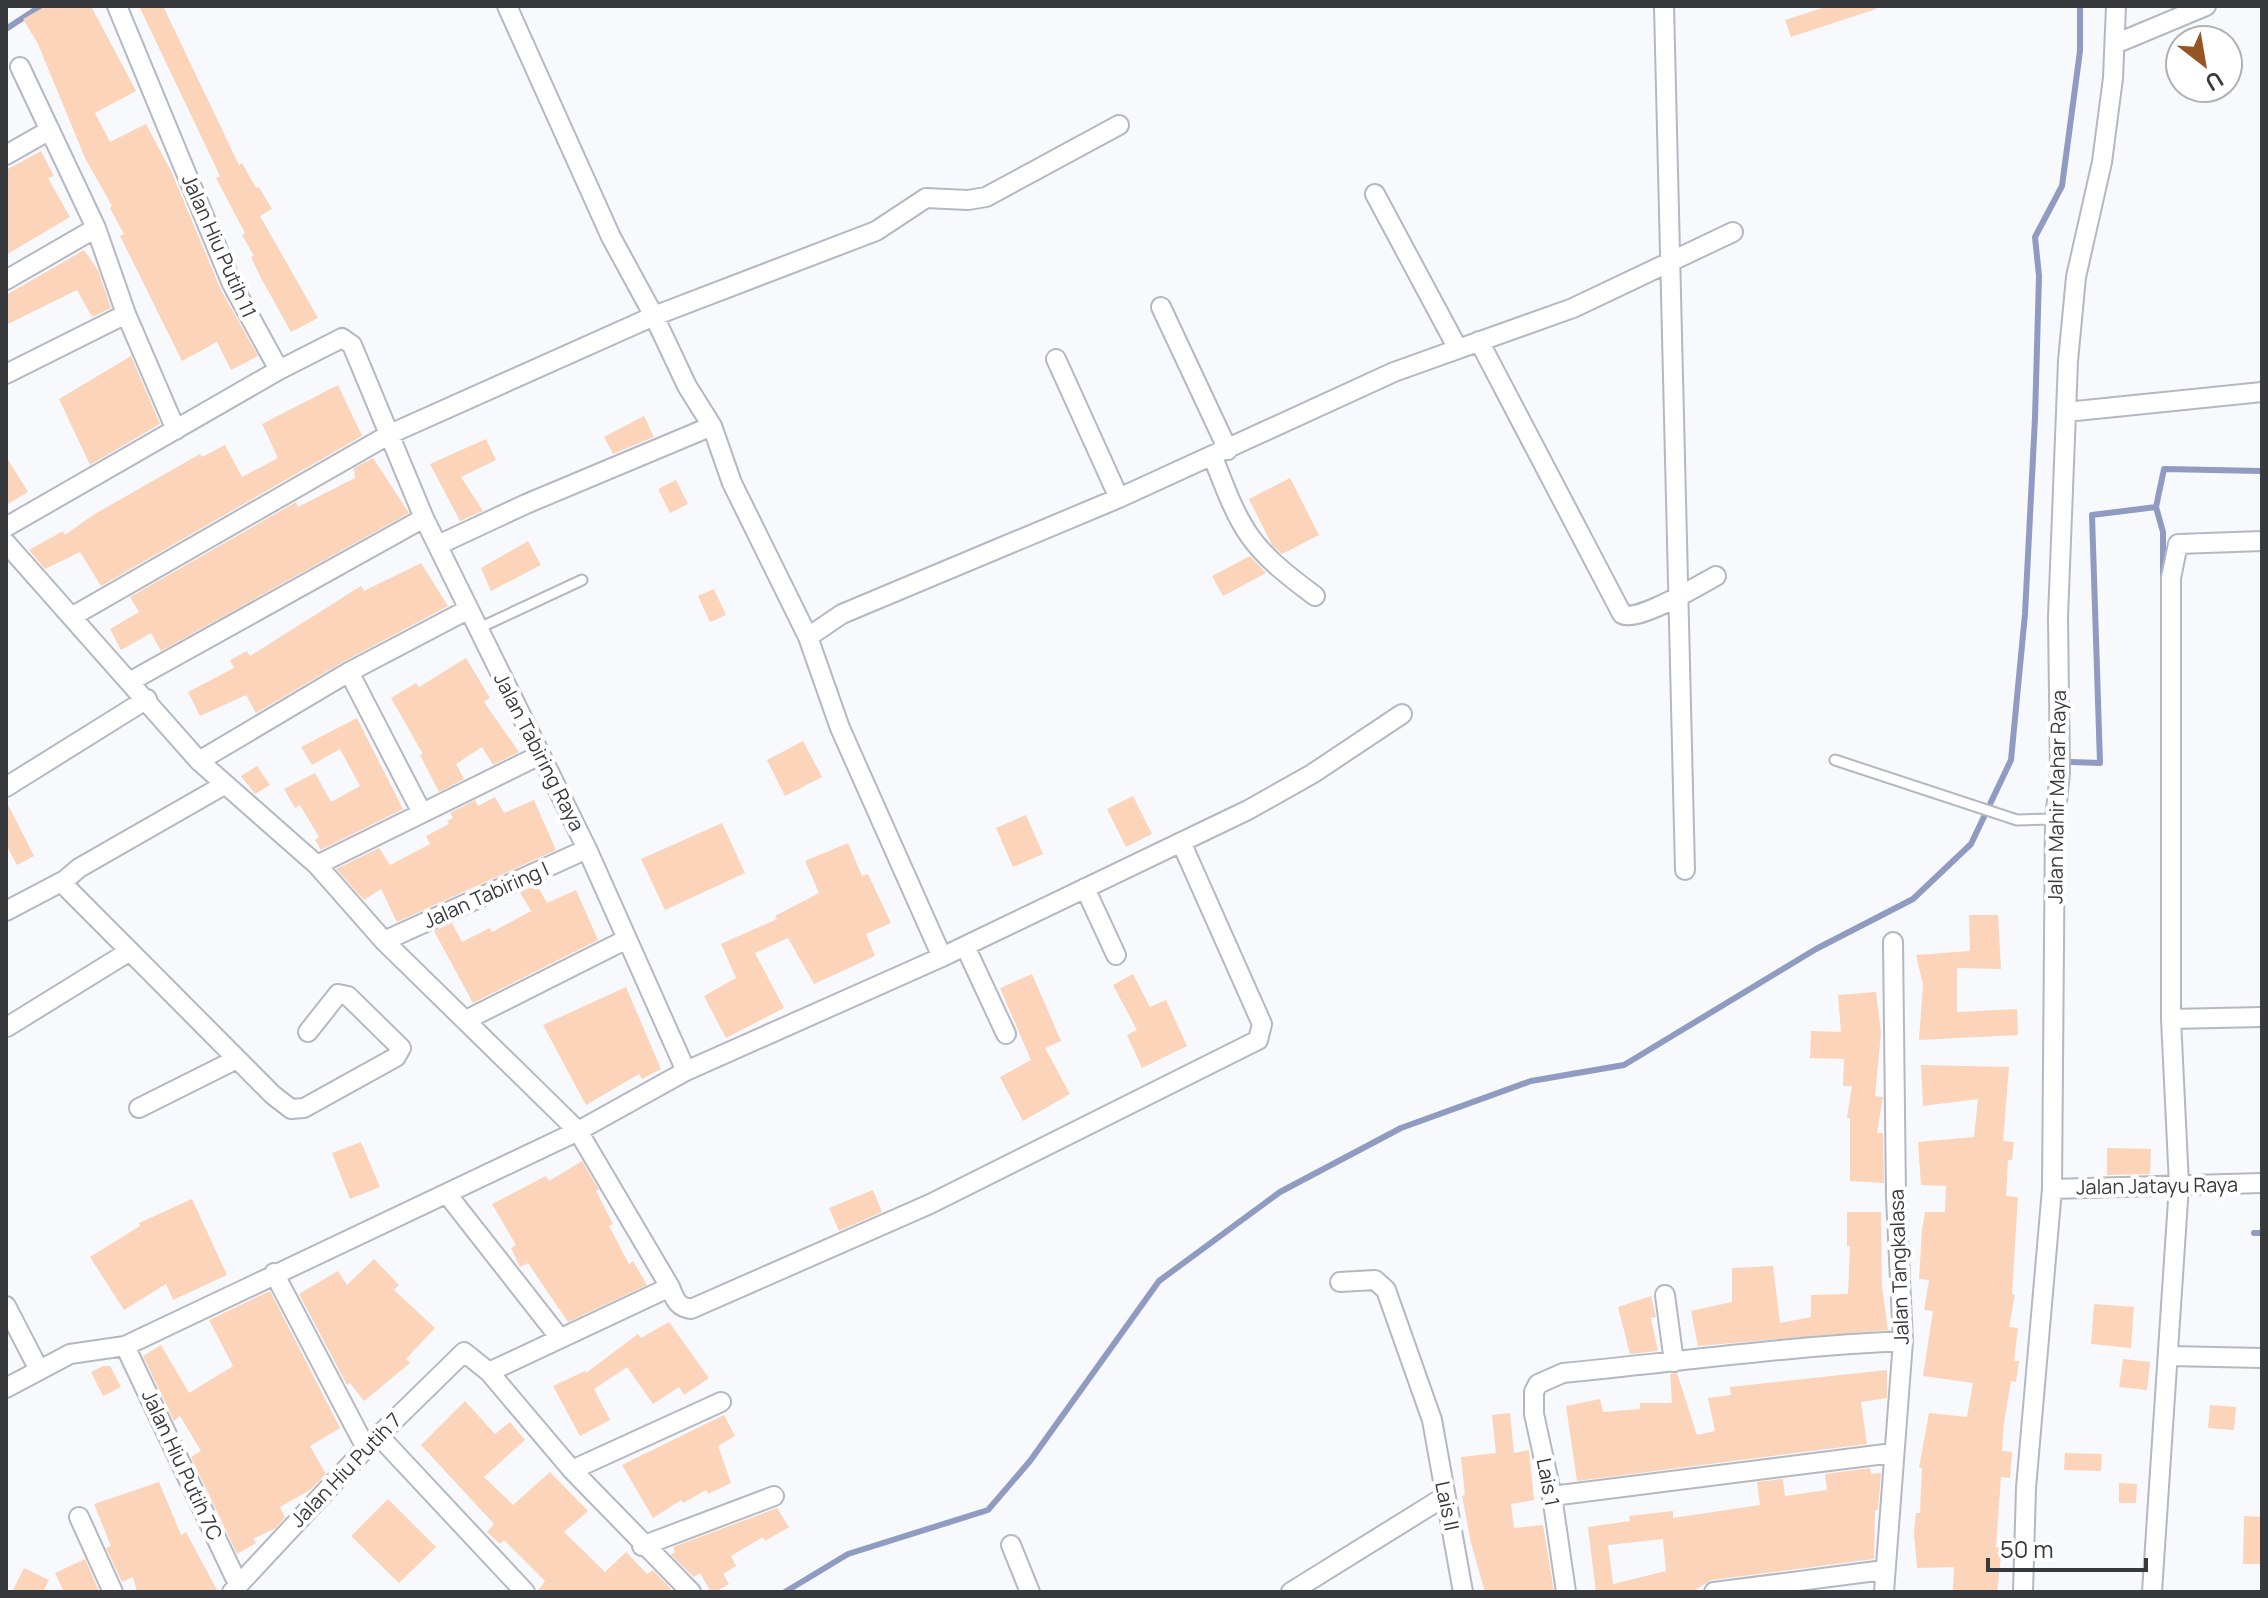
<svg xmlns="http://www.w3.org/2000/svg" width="2268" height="1598" font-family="Manrope,sans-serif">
<rect width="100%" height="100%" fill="#f7f9fd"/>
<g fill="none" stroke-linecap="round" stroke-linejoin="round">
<path stroke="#909bc1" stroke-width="6" d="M6 29 41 6
M2156 507 2163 532V578
M2070 762 2100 763 2092 515 2156 507 2164 469 2262 471
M2254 1233H2262
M785 1592 848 1554 988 1510 1030 1461 1159 1281 1280 1192 1401 1128 1531 1081 1624 1065 1816 949 1913 899 1971 844 2011 760 2025 614 2035 418 2039 276 2035 237 2062 186 2080 51V6"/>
</g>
<path fill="#fcd4ba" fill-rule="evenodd" d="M46 6H91L136 91 95 113 110 142 146 124 172 173 221 290 258 356 231 370 217 342 182 361 120 236 124 234 110 208 112 206 85 158 38 44 23 19Z
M139 6H163L239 165 242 163 256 188 259 187 272 209 260 216 318 318 291 332 261 278 251 257 254 256 242 235 245 233 216 178 220 176Z
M1828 6H1876V9L1791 37 1785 20Z
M41 151 54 176 48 178 70 217 6 255V170Z
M84 250 98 270 111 308 92 317 77 290 6 325V295Z
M131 356 160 424 90 465 59 399Z
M338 385 362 436 101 586 80 552 45 569 29 550 63 531 65 535 93 515 200 454 202 457 225 445 242 477 278 458 262 424Z
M644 416 654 437 613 454 604 437Z
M486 439 496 460 461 477 483 511 460 521 430 464Z
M6 456 28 492 6 505Z
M373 458 409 513 161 651 151 633 121 650 110 629 139 612 130 597 296 502 298 507 355 478 354 468Z
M1290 478 1319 535 1282 554 1272 545 1249 499Z
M676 480 688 504 670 513 658 489Z
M528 541 541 565 491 591 481 568Z
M1250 556 1266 573 1223 596 1212 576Z
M421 563 448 606 343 662 256 713 246 695 200 716 188 692 234 668 230 660 247 651 250 656 361 586 364 591Z
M714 589 726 615 710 622 698 596Z
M466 658 490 698 484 702 519 752 493 765 482 747 456 764 464 779 439 792 420 755 423 754 391 698 416 683 419 687Z
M357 718 403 809 321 850 315 840 319 837 300 805 295 808 284 789 315 773 331 802 360 786 340 749 312 765 301 747Z
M803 741 822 777 785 796 767 760Z
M257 766 270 785 255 794 241 776Z
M1133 796 1152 834 1126 847 1107 809Z
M495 797 504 813 534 800 556 850 397 922 381 889 364 900 336 869 379 848 390 865 430 844 426 836 449 824 447 821 453 818 450 813 475 800 478 806Z
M6 801 34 856 17 865 6 845Z
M1026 815 1043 854 1013 867 996 828Z
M722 823 745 873 665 910 641 859Z
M848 843 862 876 868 874 891 923 866 934 875 956 814 984 788 938 755 953 784 1008 726 1038 704 996 736 978 721 944 777 919 775 916 819 893 805 861Z
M537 885 547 903 576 890 598 940 473 1003 434 931 452 923 462 942 490 928 492 932 531 911 520 892Z
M1969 915H1998L2001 969 1957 968V1012L2017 1009 2018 1035 1919 1040 1923 985 1916 955 1970 951Z
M1032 974 1061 1041 1045 1048 1070 1094 1023 1121 1000 1077 1031 1060 1000 988Z
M1133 974 1150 1007 1166 1000 1187 1046 1142 1068 1127 1035 1137 1030 1113 985Z
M626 987 661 1069 642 1079 639 1074 586 1105 543 1025Z
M1876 992 1881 1033 1875 1096 1883 1097 1877 1133H1883L1884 1183 1850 1181V1118H1847L1852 1086H1843L1844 1059 1810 1058 1811 1031 1841 1032 1838 995Z
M1921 1065 2009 1067 2003 1141 2014 1142 2012 1160H2008L2006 1196 2018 1197 2012 1294 2015 1295 2009 1327 2018 1328 2014 1361H2019L2016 1382 2011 1381 2004 1422 2002 1451 2012 1452 2010 1478 2001 1477 1996 1547 2002 1548 1997 1592H1953L1954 1567 1917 1568 1914 1533 1916 1513H1920L1922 1468H1919L1929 1413 1967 1417 1973 1383 1923 1376 1933 1311 1924 1310 1929 1280 1919 1279 1922 1230 1925 1212H1945L1946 1186 1921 1185 1918 1142 1974 1137 1978 1099 1923 1106Z
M361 1142 380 1187 350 1199 332 1153Z
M2107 1148 2151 1149 2150 1174 2107 1175Z
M582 1161 599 1190 596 1191 613 1224 609 1226 629 1264 633 1261 647 1285 568 1322 528 1263 520 1267 511 1248 516 1245 492 1204 546 1176 549 1181Z
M873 1190 882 1212 839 1231 829 1208Z
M192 1199 227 1275 173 1300 166 1284 124 1310 90 1257 140 1226 139 1223Z
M1847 1212H1881L1882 1287 1888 1330 1698 1346 1691 1311 1732 1302V1268L1773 1266 1780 1323 1811 1317V1295L1848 1294 1850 1246H1847Z
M374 1259 399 1285 394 1290 435 1328 406 1359 410 1363 364 1401 350 1383 347 1385 299 1294 338 1271 347 1285Z
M270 1291 340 1428 310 1446 326 1474 310 1490 280 1507 285 1517 276 1528 253 1539 256 1543 237 1554 191 1457 201 1451 180 1416 174 1421 143 1356 161 1345 189 1393 233 1366 209 1320Z
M1651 1296 1656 1317 1651 1318 1658 1351 1630 1354 1618 1307Z
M2094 1304 2134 1307 2131 1348 2091 1344Z
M669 1322 709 1378 684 1395 679 1387 653 1404 627 1367 594 1389 610 1420 580 1436 553 1386 585 1371 586 1373 638 1334 641 1338Z
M2123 1359 2150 1362 2147 1390 2119 1387Z
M103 1366H110L121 1387 103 1396 91 1372Z
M1887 1370V1398L1861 1402 1867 1444 1577 1481 1566 1406 1600 1399 1603 1412 1640 1409V1403H1672L1670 1374 1677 1373 1697 1435 1715 1431 1708 1398 1731 1395 1730 1387Z
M465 1401 495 1434 510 1422 525 1440 484 1477 513 1505 550 1472 588 1511 564 1532 605 1572 626 1552 647 1574 653 1570 671 1589 667 1592H537L545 1581 504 1540 500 1544 487 1532 494 1524 421 1445Z
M2210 1405 2236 1407 2234 1430 2208 1428Z
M1510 1413 1514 1453 1529 1450 1534 1500 1511 1504 1514 1528 1543 1525 1554 1591 1485 1592 1471 1543 1462 1496 1465 1495 1461 1457 1496 1453 1492 1415Z
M724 1415 735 1436 718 1446 731 1483 708 1494 706 1490 683 1503 681 1500 653 1518 622 1465Z
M2065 1453 2102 1454 2101 1471 2064 1470Z
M1870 1468 1871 1474 1881 1473 1878 1510H1875L1874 1559 1712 1580 1695 1590 1596 1592 1588 1527 1630 1521 1629 1516 1673 1511V1518L1760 1505 1757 1482 1783 1479 1785 1496 1827 1490 1825 1474ZM1663 1539 1666 1571 1613 1584 1608 1545Z
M159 1482 181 1535 186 1532 218 1592H137L133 1577 122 1582 106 1548 111 1546 94 1504Z
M2119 1483 2137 1484 2136 1503H2119Z
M388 1499 436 1547 399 1583 351 1536Z
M777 1508 789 1527 765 1541 763 1537 731 1556 736 1566 723 1574 729 1584 715 1592H711L700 1573 694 1577 671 1555 675 1552 673 1547Z
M2244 1516 2262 1517V1564H2243Z
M85 1559 99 1591 64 1592 55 1573Z
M24 1568 49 1580 43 1592H12Z"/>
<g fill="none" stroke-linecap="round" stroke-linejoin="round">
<g stroke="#b4b8c2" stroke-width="13">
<path id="service" d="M477 629 582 580
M1835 760 2017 820 2055 819"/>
</g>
<g stroke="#b4b8c2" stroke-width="22">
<path id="minor" d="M1664 6 1685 870
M2115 44 2206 6
M20 67 96 228 126 314 176 430
M6 155 50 130
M1375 194 1458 349
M6 280 96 228
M1161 307 1228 450
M1479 341 1622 614C1637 623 1699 585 1716 576
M1056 359 1119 498
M279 370 342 338 352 345 424 518 587 849 686 1071
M6 374 126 314
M2066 412 2262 392
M1213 457C1242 533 1249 547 1315 596
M6 527 279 370 232 284 117 6
M6 543 199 761 317 865 384 941 578 1131 670 1287 489 1372
M438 545 526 504 712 426
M73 616 390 434 654 316 611 237 507 6
M808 637 732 483 712 426 687 386 654 316 876 231 926 198 968 200 986 197 1119 125
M349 672 422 813
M131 681 424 518
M199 761 349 672 467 610
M224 785 79 868 65 880 67 888 273 1095 291 1109 304 1108 396 1057 401 1048 348 996 338 994 308 1032
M6 787 147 699
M317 865 540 755
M1085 888 1116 955
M6 911 65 880
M384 941 587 849
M965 946 1006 1034
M942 957 840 728 808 637 842 614 1119 498 1394 372 1573 308 1733 232
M2171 1019 2262 1017
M466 1020 625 940
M7 1027 130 951
M139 1108 237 1059
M2052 1189 2262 1183
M447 1194 559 1337
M274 1273 366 1448
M1340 1282 1375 1280 1386 1290 1432 1420 1463 1592
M670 1287C675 1299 677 1307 691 1309L930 1204 1258 1040 1262 1024 1181 842
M1665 1295 1674 1362
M6 1306 38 1368
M125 1346 238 1584
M2170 1356 2262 1358
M6 1388 70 1354 125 1346 578 1131 686 1071 942 957 1248 810 1312 774 1402 714
M379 1436 525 1592
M572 1470 721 1402
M1552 1496 1893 1453
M79 1517 113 1592
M1011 1545 1030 1592
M642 1546 774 1496
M232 1592 366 1448 464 1352 489 1372 572 1470 691 1592
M1291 1592 1444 1497
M1566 1592 1552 1496 1534 1414V1392L1538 1384 1563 1373C1676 1362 1790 1346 1903 1341
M1714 1592 1884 1570
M1884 1592 1903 1341 1896 1197 1893 942
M2023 1592 2026 1488 2052 1189 2055 819 2060 773 2058 617 2068 361 2076 277 2102 162 2113 78 2116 6
M2152 1592 2179 1185 2171 1019V578L2178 544 2262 541"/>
</g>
<use href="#service" stroke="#fff" stroke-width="9"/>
<use href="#minor" stroke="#fff" stroke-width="18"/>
</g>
<g text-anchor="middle" stroke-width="8" stroke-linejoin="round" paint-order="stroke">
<g font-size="20" fill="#38393d" stroke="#fff">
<text transform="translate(219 246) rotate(66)" y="7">Jalan Hiu Putih 11</text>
<text transform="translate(539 752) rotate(63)" y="7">Jalan Tabiring Raya</text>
<text transform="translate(2057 797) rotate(-89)" y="7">Jalan Mahir Mahar Raya</text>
<text transform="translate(486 895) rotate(-24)" y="7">Jalan Tabiring I</text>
<text transform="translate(2157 1186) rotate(-1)" y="7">Jalan Jatayu Raya</text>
<text transform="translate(1899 1267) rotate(-92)" y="7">Jalan Tangkalasa</text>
<text transform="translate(182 1465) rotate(65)" y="7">Jalan Hiu Putih 7C</text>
<text transform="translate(346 1470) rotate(-46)" y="7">Jalan Hiu Putih 7</text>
<text transform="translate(1548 1482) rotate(79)" y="7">Lais 1</text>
<text transform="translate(1447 1506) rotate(78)" y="7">Lais II</text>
</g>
</g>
<rect width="2268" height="1598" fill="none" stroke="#38393d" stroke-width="16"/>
<g transform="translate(2204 64) rotate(149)"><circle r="38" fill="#ffffff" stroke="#afb0b1" stroke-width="2"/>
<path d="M0-6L14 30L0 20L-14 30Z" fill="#975523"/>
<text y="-12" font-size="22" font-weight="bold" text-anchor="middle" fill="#38393d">U</text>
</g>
<path d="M1988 1558v12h158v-12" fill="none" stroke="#38393d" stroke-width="4"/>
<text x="2000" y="1558" font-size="24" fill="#38393d" stroke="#ffffff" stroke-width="6" paint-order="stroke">50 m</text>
</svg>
